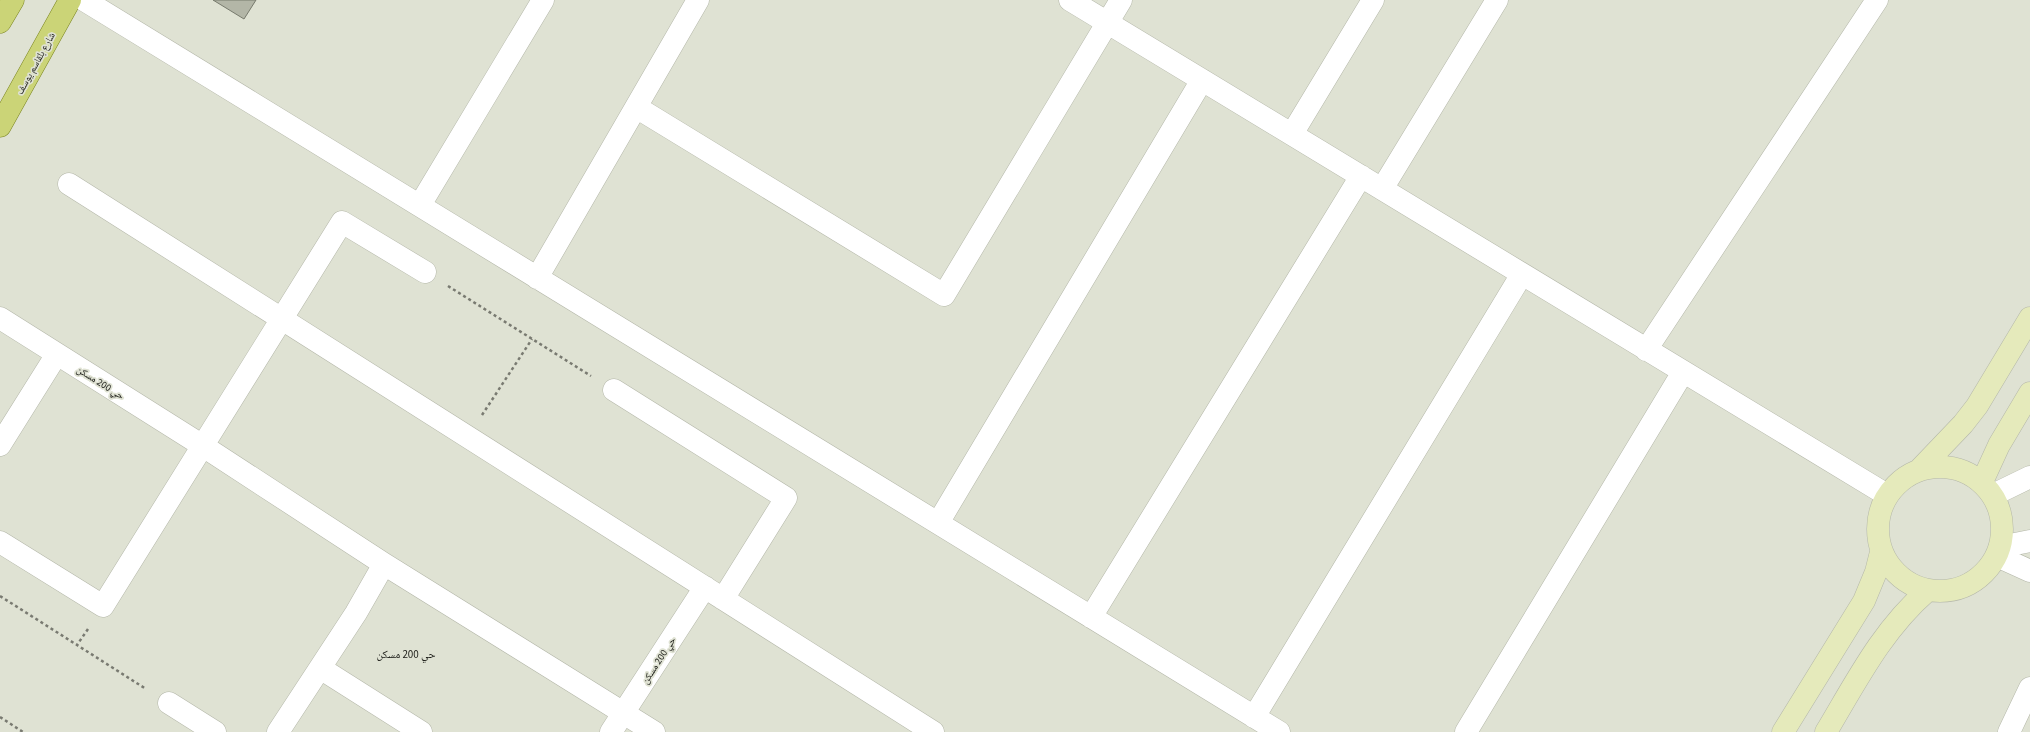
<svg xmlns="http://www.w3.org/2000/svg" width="2030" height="732" font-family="'Source Sans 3','Noto Naskh Arabic',sans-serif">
<rect width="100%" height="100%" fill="#dfe2d3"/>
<path fill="#b3b6a7" stroke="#777a6d" d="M213 0H256L244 19Z"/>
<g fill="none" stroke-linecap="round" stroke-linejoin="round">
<g stroke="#b4b7a9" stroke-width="23">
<path id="street" d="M84 0 1279 732
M1070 0 1887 495
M636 107 944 295 1121 0
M1292 134 1373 0
M69 184 933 732
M1382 189 1497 0
M420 205 543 0
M537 278 698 0
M0 318 203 446 384 564 654 732
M1646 350 1877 0
M614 390 786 498 723 599
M0 445 57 354
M1993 495 2030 477
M938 523 1202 80
M0 542 103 606 342 222 425 272
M2000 547 2030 541
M1997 556 2030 571
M1091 617 1361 176
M320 668 421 732
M169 703 215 732
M1254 717 1522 274
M278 732 356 613 384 564
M611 732 705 587
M1466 732 1683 372
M2009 732 2030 688"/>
</g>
<g stroke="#b4b7a9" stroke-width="23">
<path id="secondary" d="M1878 529a62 62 0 1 1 124 0a62 62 0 1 1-124 0Z
M1920 469 1963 424 1977 406 2030 318
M1982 482 1999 445 2030 393
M1783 732 1864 601 1876 572 1881 552
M1826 732C1856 682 1882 630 1927 591"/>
</g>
<g stroke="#79831d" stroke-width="23">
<path id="primary" d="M0 22 13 0
M0 126 70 0"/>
</g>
<path stroke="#797a71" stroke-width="2.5" stroke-dasharray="3 3" stroke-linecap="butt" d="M448 286 591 376
M482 415 532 339
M0 596 77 645
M88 629 77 645 146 689
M0 717 23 732"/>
<use href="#street" stroke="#fff" stroke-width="22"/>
<use href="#secondary" stroke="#e5eabb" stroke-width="22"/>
<use href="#primary" stroke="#cbd477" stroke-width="22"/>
</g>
<g text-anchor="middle" stroke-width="3.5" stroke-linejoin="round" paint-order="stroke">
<g font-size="10" fill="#20211c" stroke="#dfe2d3">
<text transform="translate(35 63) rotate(-61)" y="4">شارع بلقاسم يوسف</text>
<text transform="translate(101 382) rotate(32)" y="4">حي 200 مسكن</text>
<text transform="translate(658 660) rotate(-57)" y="4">حي 200 مسكن</text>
</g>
<g font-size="11" fill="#20211c" stroke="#dfe2d3">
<text x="406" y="658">حي 200 مسكن</text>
</g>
</g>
</svg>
